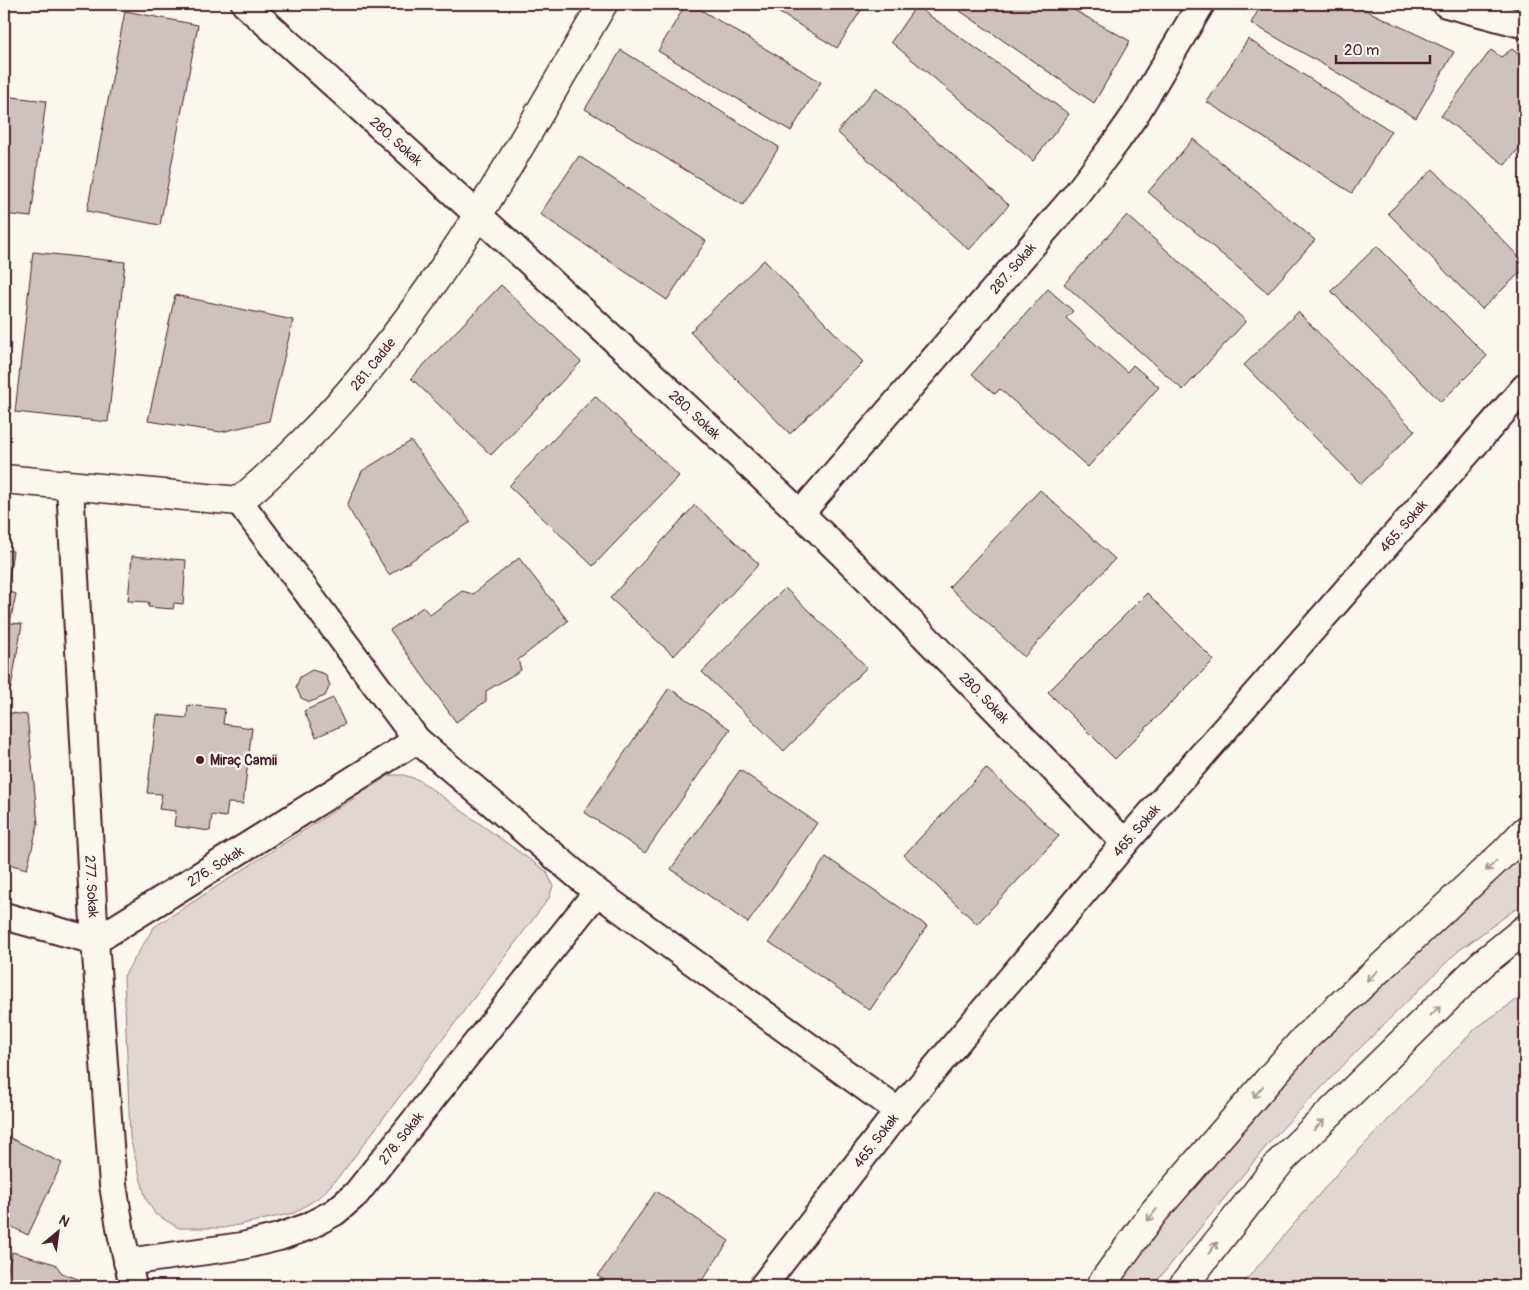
<svg xmlns="http://www.w3.org/2000/svg" width="1529" height="1290" font-family="Pangolin,sans-serif">
<rect width="100%" height="100%" fill="#fbf7ec"/>
<filter id="ink" filterUnits="userSpaceOnUse"><feTurbulence type="fractalNoise" baseFrequency=".02" numOctaves="2"/><feDisplacementMap in="SourceGraphic" scale="10" xChannelSelector="R" yChannelSelector="G"/><feConvolveMatrix kernelMatrix="1 2 1 2 8 2 1 2 1" color-interpolation-filters="sRGB"/></filter>
<g filter="url(#ink)">
<path fill="#e2d7d0" stroke="#967b7e" d="M390 775H404L419 780 547 872 553 886 549 898 342 1173 321 1196 294 1213 224 1228H179L155 1214 146 1199 130 1138 124 976 154 927Z
M1525 843V902L1457 952 1354 1054 1273 1138 1153 1286H1113L1251 1107Z
M1525 994V1286H1241L1340 1170 1476 1028Z"/>
<path fill="#cfc2bc" stroke="#4a1f2b" d="M686 4H691L821 82 791 131 658 51Z
M765 4H865L837 48Z
M950 4H1063L1130 41 1094 103Z
M1262 4H1353L1454 52 1416 118 1251 23Z
M916 6 1069 114 1033 161 891 42Z
M125 11 198 25 160 225 87 211Z
M1248 39 1391 131 1352 193 1207 102Z
M1512 49 1523 58 1525 56V141L1505 165 1441 116 1491 50 1501 57Z
M621 50 779 147 743 205 585 109Z
M877 87 1009 205 969 250 837 132Z
M4 96 46 101 31 217 4 214Z
M1193 139 1315 240 1268 293 1148 192Z
M579 156 706 241 667 300 540 214Z
M1433 169 1525 263V268L1482 309 1388 213Z
M1127 215 1246 321 1183 390 1064 284Z
M1377 246 1487 356 1441 402 1331 291Z
M33 252 125 262 108 422 15 412Z
M764 260 863 362 790 434 690 332Z
M501 285 581 362 491 455 411 378Z
M1048 289 1073 311 1066 318 1127 372 1133 365 1159 387 1088 467 1000 389 995 394 972 374Z
M175 295 293 320 269 421 221 432 148 421Z
M1298 312 1415 431 1361 484 1244 365Z
M595 396 679 476 593 566 509 486Z
M411 441 471 522 389 575 347 506 362 471Z
M1040 490 1115 559 1024 657 949 587Z
M695 505 759 564 674 656 610 598Z
M4 550 13 551 7 591 16 594 10 623 22 624 11 688 4 687Z
M132 556 186 560 183 604 174 603 173 609 148 607 149 602 128 601Z
M519 558 568 621 518 660 521 670 486 691V701L456 722 390 630 423 607 430 615 462 591 473 594Z
M785 588 867 667 784 751 702 672Z
M1147 593 1214 660 1115 759 1048 692Z
M312 670 325 674 330 685 325 696 310 702 301 698 296 687 300 677Z
M669 688 730 729 645 853 584 812Z
M333 698 345 724 316 737 304 711Z
M188 705 225 709 223 724 252 728 243 804 228 803 226 817 212 815 210 831 174 826 176 811 159 809 162 794 147 793 157 715 187 718Z
M4 712 27 715 38 824 27 869 4 863Z
M986 768 1059 836 977 924 904 855Z
M740 770 817 823 748 923 671 869Z
M826 857 927 926 870 1010 769 942Z
M4 1135 62 1163 28 1235 4 1223Z
M656 1191 729 1241 698 1286H612L598 1276Z
M12 1252 55 1264 62 1273 96 1286H4Z"/>
<g fill="none" stroke-linecap="round" stroke-linejoin="round">
<g stroke="#4a1f2b" stroke-width="30">
<g id="street">
<path id="s1" d="M245 4C431 172 617 340 799 512 911 619 1017 732 1125 843"/>
<path d="M1446 4 1525 25"/>
<path id="s2" d="M70 486 95 941 113 1185 121 1233 133 1286"/>
<path d="M239 501 417 740 597 892 899 1112"/>
<path id="s3" d="M800 514 1074 197 1116 142 1135 115 1201 4"/>
<path id="s4" d="M4 916 95 941 417 740"/>
<path id="s5" d="M127 1262 242 1246 279 1237 307 1227 335 1212 356 1194 597 892"/>
<path id="s6" d="M763 1286 893 1118 1125 843 1525 387"/>
</g>
</g>
<g stroke="#4a1f2b" stroke-width="31">
<g id="secondary">
<path id="s7" d="M4 479 239 501C262 483 282 463 303 442 429 316 513 157 603 4"/>
</g>
</g>
<g stroke="#4a1f2b" stroke-width="31">
<path id="highway" d="M1100 1286 1154 1212 1304 1039 1506 851 1525 831
M1183 1286 1281 1161 1482 964 1525 929"/>
</g>
<use href="#street" stroke="#fbf7ec" stroke-width="26"/>
<use href="#secondary" stroke="#fbf7ec" stroke-width="28"/>
<use href="#highway" stroke="#fbf7ec" stroke-width="28"/>
</g>
<defs><path id="oneway-shaft" d="M-6 0H5M1.5-3L5.5 0L1.5 3" fill="none" stroke-width="1.6" stroke-linecap="round" stroke-linejoin="round" transform="scale(1.25)"/></defs>
<g stroke="#ab9695">
<use href="#oneway-shaft" transform="translate(1491 866) rotate(137)"/>
<use href="#oneway-shaft" transform="translate(1372 976) rotate(137)"/>
<use href="#oneway-shaft" transform="translate(1435 1011) rotate(-45)"/>
<use href="#oneway-shaft" transform="translate(1258 1092) rotate(131)"/>
<use href="#oneway-shaft" transform="translate(1319 1125) rotate(-45)"/>
<use href="#oneway-shaft" transform="translate(1152 1215) rotate(128)"/>
<use href="#oneway-shaft" transform="translate(1213 1248) rotate(-52)"/>
</g>
</g>
<circle fill="#4a1f2b" stroke="#fbf7ec" stroke-width="2" cx="200" cy="760" r="5"/>
<g text-anchor="middle" stroke-width="4.5" stroke-linejoin="round" paint-order="stroke">
<g font-size="14" fill="#4a1f2b" stroke="#fbf7ec">
<text dy="5" stroke="none"><textPath href="#s1" startOffset="204">280. Sokak</textPath></text>
<text dy="5" stroke="none"><textPath href="#s3" startOffset="325">287. Sokak</textPath></text>
<text dy="5" stroke="none"><textPath href="#s7" startOffset="428">281. Cadde</textPath></text>
<text dy="5" stroke="none"><textPath href="#s1" startOffset="609">280. Sokak</textPath></text>
<text dy="5" stroke="none"><textPath href="#s6" startOffset="994">465. Sokak</textPath></text>
<text dy="5" stroke="none"><textPath href="#s1" startOffset="1014">280. Sokak</textPath></text>
<text dy="5" stroke="none"><textPath href="#s6" startOffset="589">465. Sokak</textPath></text>
<text dy="5" stroke="none"><textPath href="#s4" startOffset="236">276. Sokak</textPath></text>
<text dy="5" stroke="none"><textPath href="#s2" startOffset="401">277. Sokak</textPath></text>
<text dy="5" stroke="none"><textPath href="#s5" startOffset="315">278. Sokak</textPath></text>
<text dy="5" stroke="none"><textPath href="#s6" startOffset="184">465. Sokak</textPath></text>
</g>
<g font-size="14" font-weight="bold" fill="#4a1f2b" stroke="#fbf7ec" text-anchor="start">
<text x="210" y="765">Miraç Camii</text>
</g>
</g>
<rect width="1529" height="1290" fill="none" stroke="#fbf7ec" stroke-width="20"/>
<rect x="10" y="10" width="1509" height="1270" fill="none" stroke="#4a1f2b" stroke-width="2" filter="url(#ink)"/>
<g transform="translate(58 1232) rotate(29)" stroke="#fbf7ec" stroke-width="4" paint-order="stroke">
<path d="M0-4L9 19L0 12L-9 19Z" fill="#4a1f2b"/>
<text y="-8" font-size="14" font-weight="bold" text-anchor="middle" fill="#4a1f2b">N</text>
</g>
<path d="M1336 55v8h94v-8" fill="none" stroke="#4a1f2b" stroke-width="2.5"/>
<text x="1344" y="55" font-size="15" fill="#4a1f2b" stroke="#fbf7ec" stroke-width="4" paint-order="stroke">20 m</text>
</svg>
